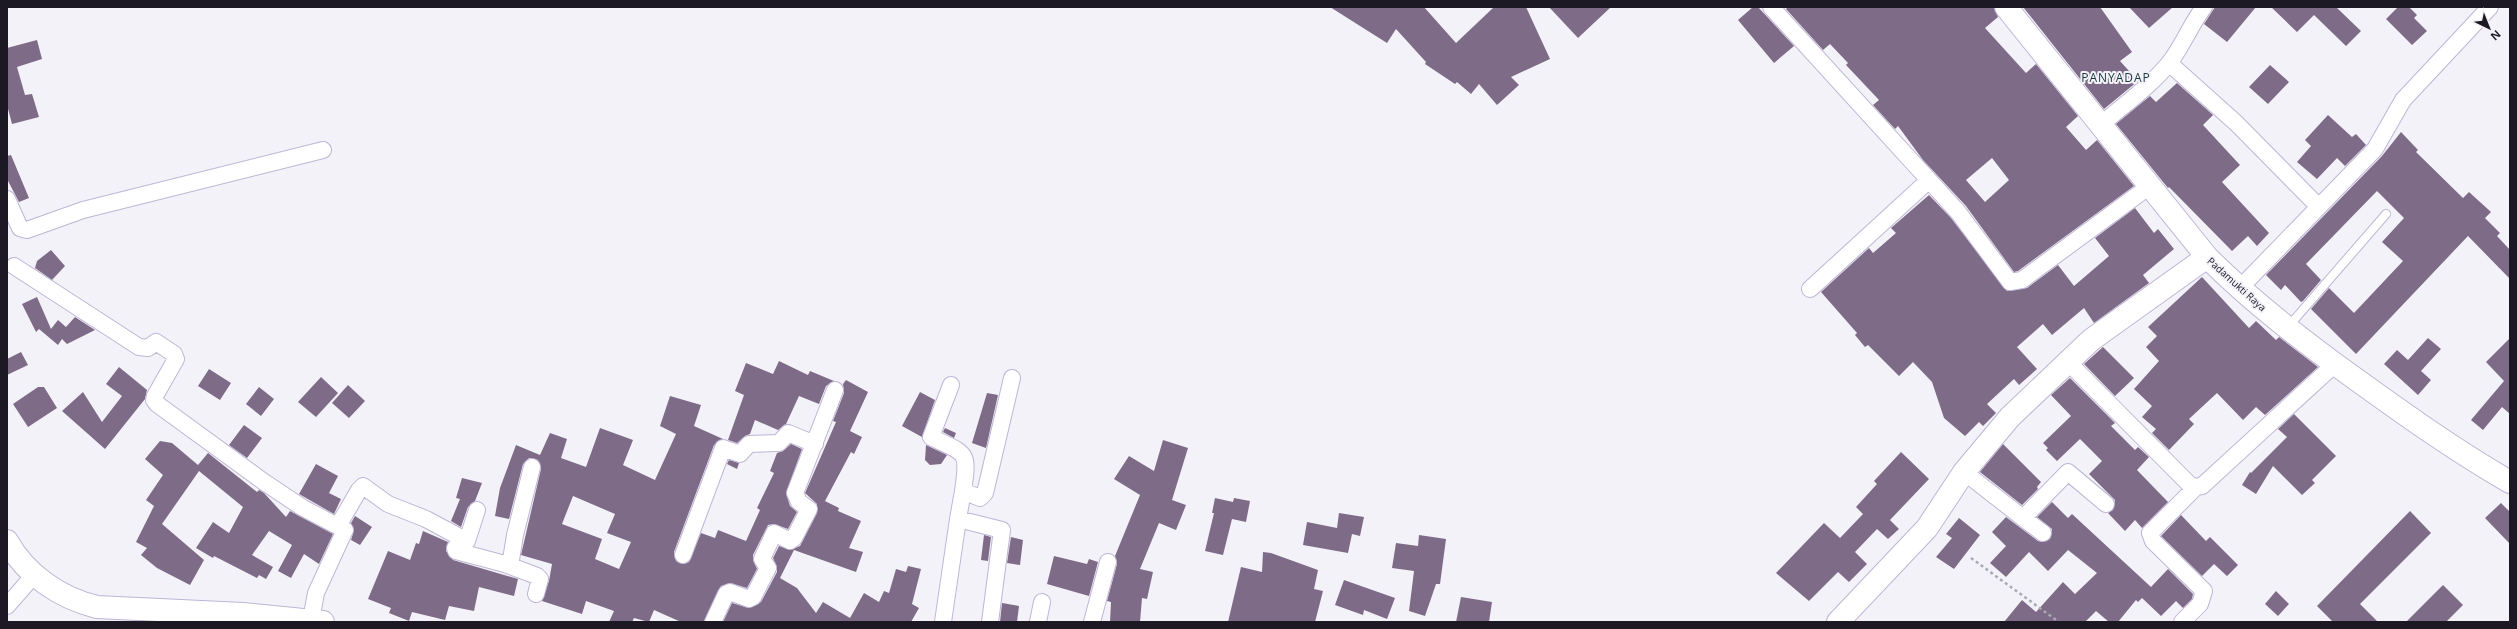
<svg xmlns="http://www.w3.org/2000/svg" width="2517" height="629" font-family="'Open Sans',sans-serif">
<rect width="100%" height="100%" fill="#f4f2f9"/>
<path fill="#7e6b87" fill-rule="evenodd" d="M1330 7H1424L1456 43 1494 7H1526L1550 59 1511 77 1519 85 1497 105 1479 84 1471 94 1457 82 1455 84 1425 64 1426 62 1396 29 1387 43Z
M1549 7H1611L1578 38Z
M1753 7H1758L1794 46 1774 63 1738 20Z
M1788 7H1994L1998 17 1985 28 2026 73 2036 64 2078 116 2066 127 2086 150 2097 140 2134 186 2018 271 2014 272 1966 206 1923 160 1898 126 1895 129 1873 105 1879 100 1846 65 1848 63 1830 44 1823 50 1786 9ZM1992 158 2009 180 1985 202 1966 180Z
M2023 7H2100L2132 52 2120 61 2138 81 2104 109Z
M2129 7H2173L2149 28Z
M2215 7H2256L2227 42 2204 24Z
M2271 7H2336L2361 31 2346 46 2314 15 2297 32Z
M2398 7H2409L2417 15 2414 18 2427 31 2412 45 2386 19Z
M37 40 42 59 17 67 25 95 32 94 39 117 12 124 7 105V48Z
M2270 65 2289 82 2268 104 2249 87Z
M2177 83 2213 115 2203 125 2240 165 2222 182 2269 233 2257 246 2248 236 2232 251 2169 187 2168 188 2116 124 2150 96 2156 102Z
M2328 115 2352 137 2356 134 2366 145 2345 166 2337 158 2317 179 2297 162 2311 146 2305 140Z
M2401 132 2418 150 2416 152 2463 198 2469 192 2491 212 2485 218 2500 233 2497 236 2510 250V279L2468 236 2356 354 2311 309 2329 288 2354 313 2403 261 2382 242 2404 218 2377 191 2306 264 2321 280 2303 301 2301 302 2285 285 2281 290 2266 275 2382 156Z
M11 155 29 198 19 202 7 179V156Z
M1929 195 1951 218 2007 291 2027 288 2058 265 2074 286 2109 256 2095 238 2135 208 2154 233 2158 229 2174 249 2143 275 2149 283 2094 323 2084 308 2052 335 2043 324 2017 347 2037 369 2019 385 2014 379 1987 404 1996 413 1983 426 1979 422 1965 436 1944 418 1932 382 1913 362 1899 376 1868 345 1865 347 1855 335 1857 333 1821 292 1869 248 1873 253 1896 233 1891 228Z
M51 250 65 266 52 280 35 268 37 261Z
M2202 277 2249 328 2256 321 2276 340 2279 337 2318 367 2265 415 2256 407 2243 420 2217 393 2189 419 2194 424 2169 450 2152 433 2156 429 2142 417 2152 406 2134 389 2159 361 2146 347 2157 336 2148 327Z
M37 297 51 329 58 320 66 327 75 317 95 330 67 344 62 339 58 345 39 329 36 332 22 304Z
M2428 338 2441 349 2421 371 2431 380 2418 395 2384 364 2397 350 2408 360Z
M2510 338V414L2502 407 2483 430 2471 420 2504 381 2486 362Z
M2103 347 2134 378 2115 396 2084 364Z
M21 352 28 365 7 375V359Z
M779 361 808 375 810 371 834 381 826 386 819 404 799 396 786 424 778 430 755 420 750 434 745 436 737 443 728 440 744 395 735 391 746 363 773 374Z
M119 367 147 390 145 399 105 449 62 411 83 392 102 422 122 396 106 384Z
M209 369 231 383 220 400 198 386Z
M321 377 338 393 316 417 298 402Z
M2070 378 2115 423 2111 426 2135 450 2138 447 2149 457 2137 470 2168 502 2142 528 2135 520 2125 531 2108 513 2113 510 2115 500 2089 474 2102 461 2080 439 2057 461 2046 450 2048 448 2043 443 2071 416 2051 395Z
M846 380 868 392 850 431 862 437 854 454 851 452 825 501 839 508 838 511 861 521 849 548 863 552 856 572 794 550 780 578 797 588 816 613 823 602 850 618 864 593 879 602 884 591 889 593 896 569 906 572 908 566 921 569 912 604 919 608 911 622H723L732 603 749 608 761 602 777 572V567L773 558 779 546 790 550 800 546 817 513V504L805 493 836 422 833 421 844 393 843 384Z
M348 385 365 401 349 418 332 403Z
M38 387H44L57 408 28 427 13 404Z
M259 387 274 399 261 416 246 404Z
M920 392 935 400 922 437 902 426Z
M987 393 998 395 986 448 972 443Z
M670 396 701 405 694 426 723 439 714 445 674 552 676 561 684 564 689 562 701 533 715 538 718 530 746 541 760 510 757 508 774 473 770 471 777 453 783 451 791 444 802 449 786 493 790 506 797 512 788 529 774 524 768 525 753 555V560L757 569 747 588 730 583 721 586 704 622H681L654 610 649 622 634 618 632 622H609L614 611 586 601 582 614 542 601 549 581 552 564 521 555 541 469 538 460 529 458 523 464 509 519 495 516 500 488 516 445 540 455 550 433 567 439 561 458 586 467 600 428 633 440 623 465 655 480 676 434 660 426ZM573 496 615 514 607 533 631 542 619 569 595 559 602 539 562 524Z
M2294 414 2336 456 2312 480 2315 483 2302 495 2273 466 2256 494 2242 485 2250 472 2251 473 2287 437 2278 429Z
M244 425 262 438 247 458 229 445Z
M945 428 956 433 954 438 943 432Z
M1163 440 1188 448 1172 500 1186 505 1176 530 1159 523 1140 569 1153 572 1147 599 1142 598 1140 622H1110L1111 602 1107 601 1117 564 1115 556 1140 495 1114 479 1129 456 1154 471Z
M160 441 172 443 198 465 208 453 257 492 259 490 264 493 286 517 290 511 333 534 319 564 304 554 291 578 278 571 292 545 269 531 252 555 273 567 266 579 259 575 257 578 214 556 213 558 196 548 213 522 229 533 243 507 199 471 162 524 204 560 190 585 157 568 141 555 147 548 136 542 154 506 146 500 163 475 145 459Z
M2003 444 2041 482 2037 487 2038 489 2022 505 1980 472Z
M926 445 947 455 941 464 930 465 925 460Z
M1901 452 1929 479 1890 520 1899 529 1888 539 1877 529 1855 552 1867 564 1849 582 1838 572 1809 601 1776 573 1824 523 1840 538 1863 514 1856 507 1877 484 1874 481Z
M729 460 739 463 737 469 727 464Z
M316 464 338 476 329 493 341 499 334 514 299 494Z
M462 478 482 483 475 501 468 507 461 527 451 521 460 499 456 498Z
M1215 498 1233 502 1234 498 1250 501 1246 522 1232 519 1223 555 1205 551 1214 513H1212Z
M2052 502 2068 518 2072 514 2151 587 2168 569 2193 594 2192 599 2183 608 2176 601 2161 616 2142 598 2138 602 2136 600 2118 622H2109L2096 611 2085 622H2004L2022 600 2036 612 2063 582 2075 594 2097 573 2068 550 2048 571 2029 552 2006 577 1990 563 2006 546 1992 532 2006 517 2038 541 2042 542 2050 539 2052 529 2037 517Z
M2501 503 2510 512V544L2485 518Z
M2410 511 2431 533 2360 604 2378 622H2333L2317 606Z
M1339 513 1364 517 1360 536 1352 534 1348 553 1303 545 1307 522 1337 528Z
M2181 515 2206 541 2210 537 2238 565 2227 576 2214 564 2202 576 2161 536Z
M355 516 372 527 360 545 351 540 354 530 351 523Z
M1959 518 1980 535 1954 569 1936 557 1952 538 1946 534Z
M423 531 448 542 446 551 453 560 518 579 514 596 479 587 474 611 449 606 445 620 412 612 409 621 389 613 391 608 368 599 388 551 410 560 416 543 419 544Z
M984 535 991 537 988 561 981 560Z
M1419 535 1446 539 1440 584H1436L1425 616 1409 611 1414 571 1392 568 1396 543 1418 546Z
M1011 537 1023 540 1020 565 1007 563Z
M1263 552 1271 553 1318 570 1314 589 1323 591 1315 622H1228L1241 567 1262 572Z
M1054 556 1087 564 1089 559 1098 562 1089 596 1047 584Z
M1344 580 1395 598 1387 619 1364 610 1363 615 1335 605Z
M2443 585 2463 605 2446 622H2406Z
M2276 591 2289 604 2278 616 2265 604Z
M1461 597 1492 602 1489 622H1456Z
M1002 603 1019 606 1017 622H1000Z"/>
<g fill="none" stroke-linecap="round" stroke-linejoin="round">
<g stroke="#beb5d6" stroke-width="10">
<path id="lane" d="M2288 327 2386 214"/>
</g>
<g stroke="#beb5d6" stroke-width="18">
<path id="street" d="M1771 7 1958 212 2010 282 2022 280 2151 185
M2169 63 2236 123 2318 206
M2101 125C2123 105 2151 86 2170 62 2183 45 2191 24 2204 7
M7 199 20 228 27 230 83 210 323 150
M14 266 139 347 148 348 156 342 174 354 176 359 155 396 154 400 157 404 264 482 303 508 345 530 316 593 311 620
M1810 289 1928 181
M2239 289 2375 149 2403 100 2490 7
M2068 362 2190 485 2196 487 2202 486 2335 364
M951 385 931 437C967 455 969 450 963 491
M1964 472 2023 518 2068 472 2106 504
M2023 518 2043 533
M338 526 359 490 363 486 388 504 426 519 467 541 455 548 456 551 505 564 537 576 540 579 536 594
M467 541 477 510
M683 555 723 448 740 454 749 444 779 443 788 433 815 444
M510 566 515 535 532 467
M7 606 34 575
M713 622 726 594 730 592 749 599 753 597 768 568 762 559 774 533 790 541 794 538 809 509 799 502 795 493 835 390
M943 622 958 519
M990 622 1002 530 958 519 963 491 980 498 985 493 1012 378
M1038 622 1042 602
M1092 622 1108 562
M2182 622 2200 604 2204 591 2153 541 2150 533 2196 487"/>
</g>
<g stroke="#beb5d6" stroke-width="24">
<path id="secondary" d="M2006 7 2207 257C2253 303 2304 342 2357 380 2407 416 2456 451 2510 482
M7 541C26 575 60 598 97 607L243 614 323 622
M1838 622 1927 528 1964 472 2010 417 2091 340 2207 257"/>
</g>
<path stroke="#aaa8b1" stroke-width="2.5" stroke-dasharray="3 3" stroke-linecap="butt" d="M1971 558 2059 622"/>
<use href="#lane" stroke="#fff" stroke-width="8"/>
<use href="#street" stroke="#fff" stroke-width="16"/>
<use href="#secondary" stroke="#fff" stroke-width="22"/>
</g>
<g text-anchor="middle" stroke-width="4" stroke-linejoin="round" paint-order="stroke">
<g font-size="10" fill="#1c1925" stroke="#f4f2f9">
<text transform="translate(2237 284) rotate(42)" y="4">Padamukti Raya</text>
</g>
<g font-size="12" letter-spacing="1" fill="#16383e" stroke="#f4f2f9">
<text x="2116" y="82">PANYADAP</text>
</g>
</g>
<rect width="2517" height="629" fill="none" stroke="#1c1925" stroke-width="16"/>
<g transform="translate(2489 28) rotate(137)" stroke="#f4f2f9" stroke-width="3" paint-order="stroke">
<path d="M0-3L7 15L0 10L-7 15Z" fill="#1c1925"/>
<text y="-6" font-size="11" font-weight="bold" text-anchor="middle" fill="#1c1925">N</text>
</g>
</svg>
